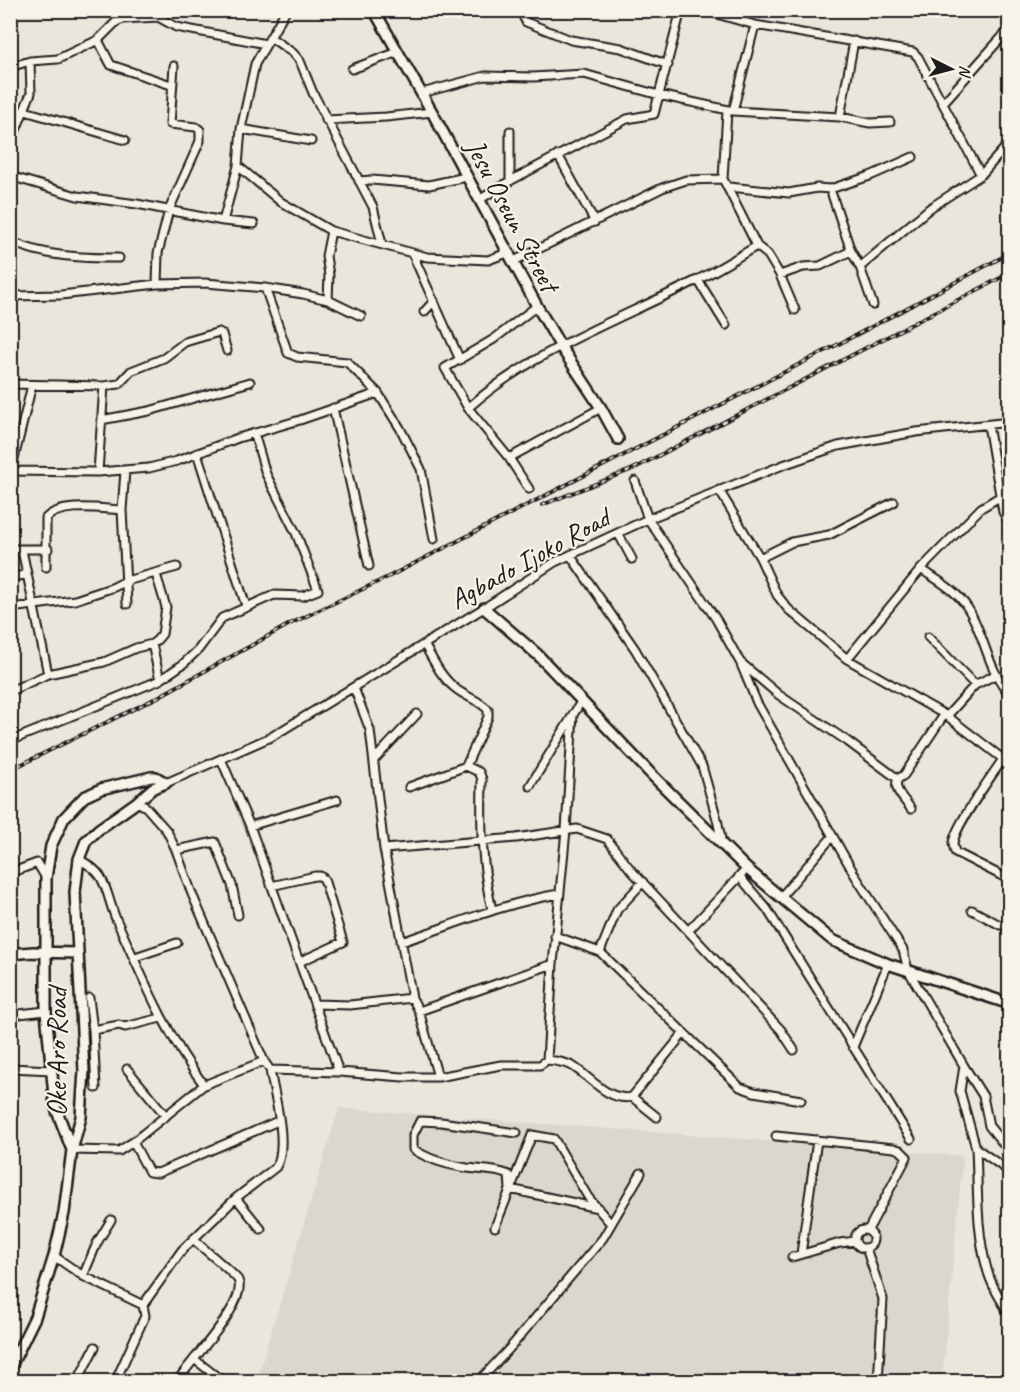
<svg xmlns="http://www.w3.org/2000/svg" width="1020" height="1392" font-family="Caveat,sans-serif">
<rect width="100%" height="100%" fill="#eae6dc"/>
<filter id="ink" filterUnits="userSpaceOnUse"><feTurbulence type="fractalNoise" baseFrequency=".0167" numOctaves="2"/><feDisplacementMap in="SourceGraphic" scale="12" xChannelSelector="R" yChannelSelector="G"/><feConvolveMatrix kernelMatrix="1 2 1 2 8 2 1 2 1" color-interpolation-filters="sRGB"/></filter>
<g filter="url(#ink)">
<path fill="#dad7ce" d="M339 1108 963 1156 942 1381 256 1382Z"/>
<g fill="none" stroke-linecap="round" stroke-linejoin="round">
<g stroke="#1c1c1c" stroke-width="11">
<path id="minor" d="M159 10 158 17 176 27 266 44
M520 10 526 22 571 40 621 48 668 65
M703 10 755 25 913 52 918 57 981 175
M270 37 293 53 300 61 313 93 373 207 382 244
M98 40 111 65 171 85
M10 67 30 61 58 59 98 40 116 22 123 19 158 17
M352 69 398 52
M422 93 485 76 533 77 584 74 659 95 733 111 840 117 870 123 890 122
M943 103 1010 28
M25 111 125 140
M727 111 723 179 757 246 768 255 780 275 795 310
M733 111 755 25
M840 117 854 41
M326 120 386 117 432 112
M241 129 311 141
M510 131V181
M10 145 31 93 30 61
M558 155 595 222
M238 166 281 202 331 231 427 257 488 260 510 252
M10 176 77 196 137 204 223 221 254 224
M359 181 372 180 429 185 466 177
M729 187 789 193 817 188 830 189 851 251 860 267 873 305
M830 189 870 176 913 157
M479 200 510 181 627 119 654 114 681 10
M223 221 238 166 241 129 255 64 286 10
M10 241C44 257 82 258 119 258
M412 253 460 360
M514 261 662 188 686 180 723 179
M860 267 930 208 981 175 1010 142
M780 275 803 267 820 266 851 251
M698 280 726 325
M157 284 158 253 169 210 200 141V130L196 127 170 124 174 66
M265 288 288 353 297 357 347 362 378 393 400 428 421 469 434 539
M10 296 61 295 157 284 205 283 265 288 303 294 328 300 361 316
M328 300 329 275 326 256 331 231
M424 312 434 301
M10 384 104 386 119 384 131 371 164 358 185 342 219 332 222 334 227 351
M333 408 369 566
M468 408C533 350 621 319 697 280 718 270 737 257 757 246
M101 420 149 411 250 382
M988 425 1003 512 1010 524
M197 453 246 606
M509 458 601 408
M10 471 98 472 149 468 177 461 238 438 300 420 378 393
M11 471 32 385
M125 471 122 510 127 604
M98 472 104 386
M635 481 648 519 716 619 740 662 757 703 856 877 903 950 908 970 964 1066 960 1091 976 1148 1010 1172
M529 489 509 458 468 408 445 368 494 339 537 306
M719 490 760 558 777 595 788 609 847 659 947 716 1003 759 1010 767
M618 533 632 559
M10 549H48
M22 550 48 674
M570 555 635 649 702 766 717 819 722 844
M760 558 792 542 829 535 894 502
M46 567V518C61 502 102 509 122 510
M921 569C937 580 956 590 967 607 985 634 987 670 1010 694
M10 577 26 575
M10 608 75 600 114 587 126 581 177 567
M928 637 975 685
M847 659 921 569 981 508 1001 496
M740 662 779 695 847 741 898 779C892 789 905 800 911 809
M160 680 183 664 198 650 222 618 274 595 303 596 318 590 296 533 266 474 254 433
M354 688 370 730 384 849 412 998 419 1011 438 1077
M10 691 48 674 104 662 136 648 152 644 157 640 162 634 166 607 156 574
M947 716 975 685 995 675
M10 741 160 680 152 644
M221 759 250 826 339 1072
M1003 759C991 777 956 824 953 843 953 846 954 848 955 852L1010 880
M374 760 417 714
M466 766 479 772 482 779C481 827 481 863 492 910
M898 779 904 775 944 715
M166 783 271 737 484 608 555 562 648 519 783 465 838 446 916 432 1010 422
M530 786 582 700
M409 787 466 766 488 717V710C480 700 465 697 455 688 441 677 433 660 424 644
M250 826 337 800
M384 849 516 838 577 829 607 839 631 870 781 1030 794 1050
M176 850 215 842 232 885 238 915
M79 859C87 864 95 868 100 876 108 889 110 905 116 919 142 976 166 1035 204 1085
M10 873 37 863 46 878
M739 876 767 909 911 1139
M271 886 315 876H320L324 879 343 942 299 962
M780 898 832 837
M972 910 1000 925 1010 926
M689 930 743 873
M555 936 600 952 740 1087 754 1092 801 1100
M401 942C453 925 504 903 559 894
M600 952 617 910 643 882
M135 957 177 943
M89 998 93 1030 119 1025 125 1027 161 1018
M315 1004 350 1005 412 998
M419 1011 553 964
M10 1015 46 1011
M93 1030 96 1088
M853 1047 888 964
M547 1060 553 964 566 830 573 714
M964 1066 983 1096 989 1126 1010 1152
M10 1068 52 1070
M127 1069 166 1116
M270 1070 339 1072 403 1077H438L501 1065H540L547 1060C556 1061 566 1062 574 1067 591 1078 609 1102 632 1097L657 1117
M632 1097 683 1034
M517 1133 441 1122 420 1121 413 1135V1149C429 1160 448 1165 467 1168 482 1170 495 1169 509 1175L510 1189 598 1208
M776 1136 894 1148 900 1150 907 1157 868 1230
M133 1142 149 1172 158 1173 278 1121
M976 1148C978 1188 976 1231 987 1269 991 1285 1001 1300 1010 1315
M72 1150 119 1151 133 1142 204 1085 264 1061
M236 1198 261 1229
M495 1227 532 1135 554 1139 588 1197 611 1224
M855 1239a9 9 0 1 1 18 0a9 9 0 1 1-18 0Z
M866 1248 883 1299 878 1382
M801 1254 817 1140
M54 1256 83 1276 143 1305
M792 1257 840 1243 855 1241
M83 1276 97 1243 111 1220
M194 1359 224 1382
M77 1382 95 1347
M115 1382 145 1316 143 1305 182 1250 236 1198 276 1167C289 1145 274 1095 270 1070L264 1061 192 894 176 850 167 831 146 807 137 802
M177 1382C188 1362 249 1303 238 1280 235 1274 200 1246 193 1239
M478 1382 509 1349 603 1238 641 1173"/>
</g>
<g stroke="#1c1c1c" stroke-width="14">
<path id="secondary" d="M374 10 432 112 537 306 561 347 601 408 618 439
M484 608 538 655 651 774 746 868 832 940 888 964 1010 1004
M10 954 33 952 78 953
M72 1150 55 1106 46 1011V878L51 846 64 818 84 797 101 789 151 777H156L166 783
M10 1368 35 1317 54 1256 64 1213 72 1150 81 1117 84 1071 75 892 79 859 86 841 99 829 137 802 153 788 166 783"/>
</g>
<use href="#minor" stroke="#f7f3e8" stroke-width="7"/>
<use href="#secondary" stroke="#f7f3e8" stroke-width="9"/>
<g stroke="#1c1c1c" stroke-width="4">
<path id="rail" d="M542 505 633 469 1010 273
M10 770 156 698 290 624 390 576 858 334 1010 253"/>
</g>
<use href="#rail" stroke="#f7f3e8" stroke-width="1.5" stroke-dasharray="4.5" stroke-linecap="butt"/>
</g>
</g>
<g text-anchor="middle" stroke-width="4.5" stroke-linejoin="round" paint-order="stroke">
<g font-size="28" fill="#1c1c1c" stroke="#f7f3e8">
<text transform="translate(513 215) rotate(62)" y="10">Jesu Oseun Street</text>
<text transform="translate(529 558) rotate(-29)" y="10">Agbado Ijoko Road</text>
<text transform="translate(56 1052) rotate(-90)" y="10">Oke Aro Road</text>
</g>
</g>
<rect width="1020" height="1392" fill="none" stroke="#f7f3e8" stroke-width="36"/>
<rect x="18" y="18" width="984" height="1356" fill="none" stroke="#1c1c1c" stroke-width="2" filter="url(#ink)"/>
<g transform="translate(951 69) rotate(96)" stroke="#f7f3e8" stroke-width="4.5" paint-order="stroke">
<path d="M0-4.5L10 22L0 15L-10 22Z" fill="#1c1c1c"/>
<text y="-9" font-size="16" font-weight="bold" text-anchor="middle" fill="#1c1c1c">N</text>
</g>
</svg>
